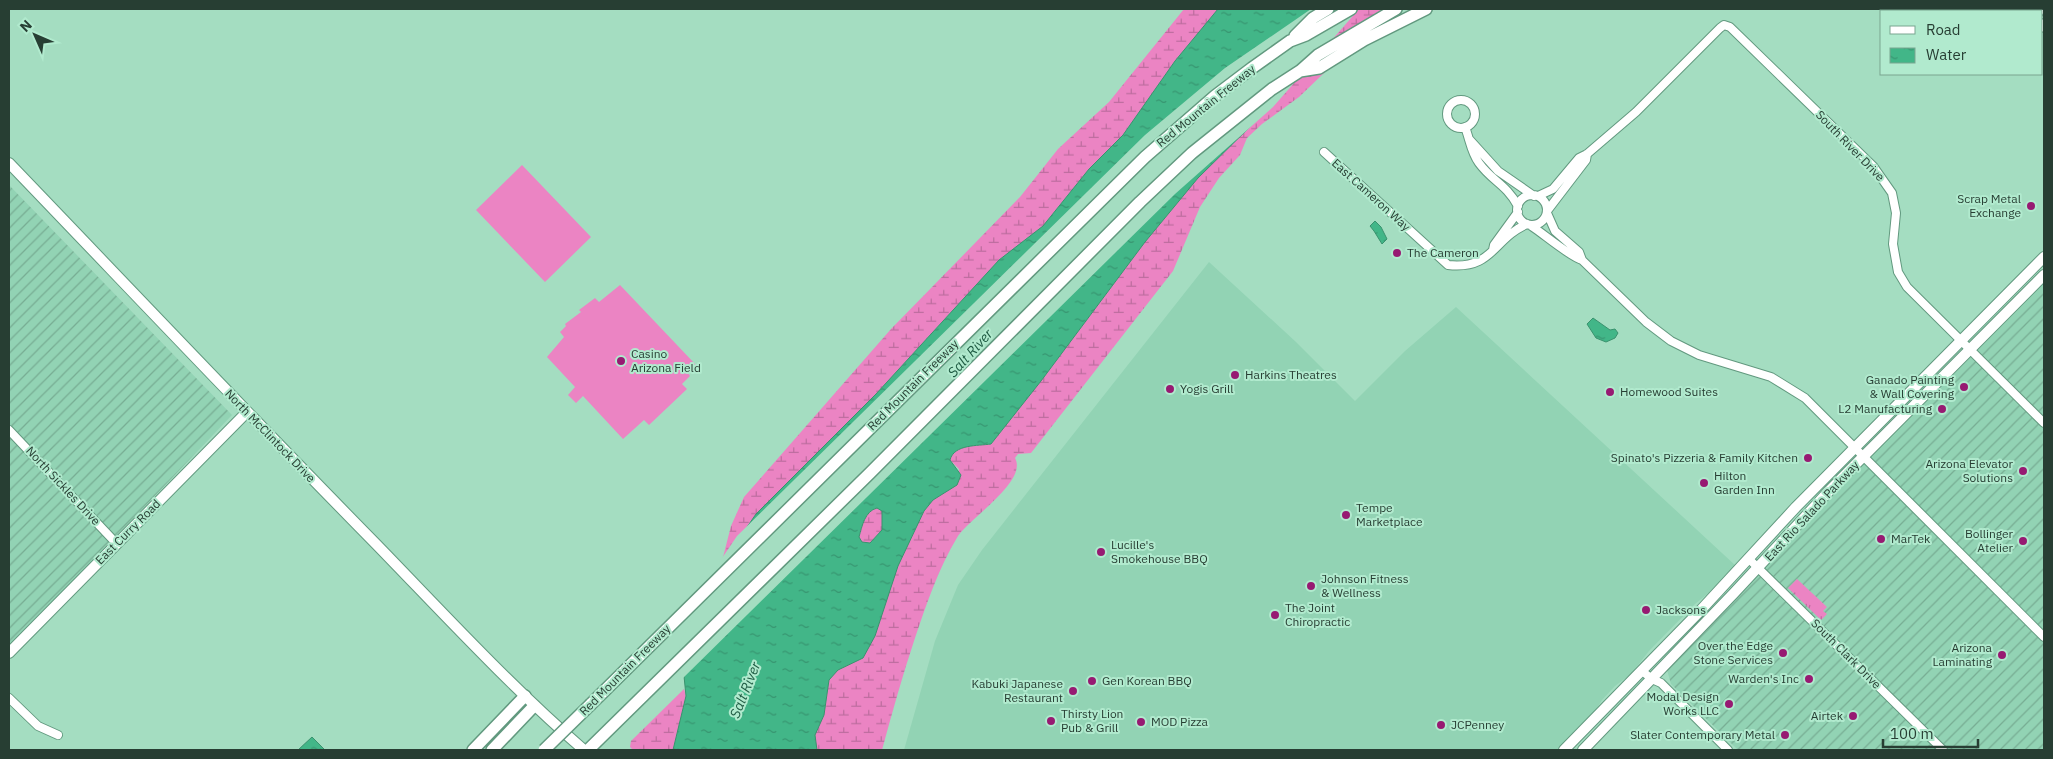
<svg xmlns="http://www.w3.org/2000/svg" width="2053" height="759" font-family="'IBM Plex Sans',sans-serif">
<defs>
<pattern id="industrial-furrows" width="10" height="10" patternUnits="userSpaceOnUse" patternTransform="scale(1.25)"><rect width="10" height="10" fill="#92d3b4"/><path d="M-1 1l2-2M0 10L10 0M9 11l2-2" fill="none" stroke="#77ad93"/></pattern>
<pattern id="wetland-marsh" width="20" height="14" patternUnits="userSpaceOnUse" patternTransform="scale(1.25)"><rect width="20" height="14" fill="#eb84c3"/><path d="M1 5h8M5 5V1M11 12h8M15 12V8" fill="none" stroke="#be6d9f"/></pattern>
<pattern id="park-tufts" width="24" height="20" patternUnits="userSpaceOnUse" patternTransform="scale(1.25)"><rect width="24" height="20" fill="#eb84c3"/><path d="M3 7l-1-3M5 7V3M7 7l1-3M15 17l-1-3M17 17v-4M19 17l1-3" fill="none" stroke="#be6d9f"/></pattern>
<pattern id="water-ripples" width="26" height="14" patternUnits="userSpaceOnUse" patternTransform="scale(1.25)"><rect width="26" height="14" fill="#42b688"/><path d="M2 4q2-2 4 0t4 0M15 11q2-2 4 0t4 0" fill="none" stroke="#379570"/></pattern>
</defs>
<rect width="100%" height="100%" fill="#a4ddc1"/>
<path fill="#92d3b4" d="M1209 262 1296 342 1355 401 1405 351 1456 307 1736 566 1721 583 1695 604 1649 651 1631 674 1615 686 1602 700 1595 711 1557 750H904L935 641 958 585 982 550Z"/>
<path fill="url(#industrial-furrows)" d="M9 185 232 415 9 649Z
M2044 282V750H1738L1671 684 1667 670 1812 515Z"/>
<path fill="#eb84c3" d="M522 165 591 237 545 282 476 210Z
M620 285 696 365 688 373 690 376 682 384 687 389 649 425 644 420 623 439 583 396 576 403 568 395 575 387 547 357 564 337 560 332 566 326 565 324 581 312 579 310 595 298 599 302Z"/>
<path fill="url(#wetland-marsh)" d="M1184 9H1218L1175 61 1123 135 1089 169 1043 226 999 260 876 394 756 514 721 565 731 526 744 497 891 329 1020 197 1058 149 1109 102Z
M1357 9H1386L1372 27 1299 97 1262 124 1247 138 1240 155 1219 178 1200 207 1173 271 1031 453 1018 454 1015 458C1028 481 970 518 958 536 938 569 926 605 914 641 902 677 892 713 882 750H817L814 735 824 715 829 680 837 670 863 658 898 566 924 511 933 500 957 484 959 469 950 460C954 444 978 446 991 444L1041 381 1145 242 1198 178 1271 106Z
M877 508 882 511V530L870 543 862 542 859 537C862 526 865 511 877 508Z
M684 689 686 696 673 750H633L630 747 631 741Z"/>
<path fill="url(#park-tufts)" d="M1797 579 1827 607 1823 611 1827 614 1821 620 1788 588Z"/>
<path fill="url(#water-ripples)" stroke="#3a926e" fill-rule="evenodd" d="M1218 9H1357L1271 106 1198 178 1145 242 1041 381 991 444C978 446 954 444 950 460L961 475 957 485 933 500 924 511 898 566 875 636 863 658 838 670 829 680 824 715 815 735 817 750H673L686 696 681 646 721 565 756 514 876 394 999 260 1043 226 1089 169 1123 135 1175 61ZM877 508 882 511V530L870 543 862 542 859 537C862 526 865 511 877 508Z
M1375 221 1381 227 1387 239 1382 244 1374 231 1370 226Z
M1593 318 1610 330 1615 329 1618 333 1615 338 1606 342 1596 338 1587 324Z
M312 737 325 750H298Z"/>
<path fill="#a4ddc1" d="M1311 9H1359L1273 107 1175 194 681 680 679 645 718 564 737 536 1145 135 1225 68Z"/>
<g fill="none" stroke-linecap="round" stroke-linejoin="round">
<g stroke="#62997f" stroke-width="10">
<path id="minor" d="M1447 114a14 14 0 1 1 28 0a14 14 0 1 1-28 0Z
M1465 127C1470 140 1471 152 1479 163 1492 181 1506 184 1518 206
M1469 139 1498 171 1534 196
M1324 152 1448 265C1493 270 1493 239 1527 224
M1517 210a15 15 0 1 1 30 0a15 15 0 1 1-30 0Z
M1538 196 1553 189 1579 158 1587 154 1636 112 1720 28 1724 25 1730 27 1873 166 1892 193 1896 213 1893 244 1898 272 1907 287 2044 423
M1547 211 1586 160 1587 154
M1547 213 1555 231 1579 252 1582 260 1646 322 1671 341 1699 355 1771 377 1805 398 2044 637
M1530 225C1544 234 1569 256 1582 260
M1493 250 1494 245 1518 212
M9 430 116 543
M1749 559 1943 750
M1642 671 1652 679 1661 683 1728 750
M9 698 38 726 58 735"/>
</g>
<g stroke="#62997f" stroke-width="12">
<path id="major" d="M9 163C131 290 252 418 376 544 444 614 510 686 584 750
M9 653 247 412
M1564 750 1700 611 1796 507 2044 257
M1583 750 1734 593 1829 491 2044 275"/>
</g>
<g stroke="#62997f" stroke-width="14">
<path id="highway" d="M2002 9 2009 11
M2033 9 2038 11
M2042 25 2044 26
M1295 36 1313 18 1328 9
M1300 71 1319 68 1364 40 1426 9
M591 704 1145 157 1215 96 1252 68 1290 41 1306 35 1351 9
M473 750 525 696
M492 750 534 706
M588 750 870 473 1140 202 1192 153 1272 89 1300 71 1318 55 1396 9"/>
</g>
<use href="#minor" stroke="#fff" stroke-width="8"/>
<use href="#major" stroke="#fff" stroke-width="10"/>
<use href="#highway" stroke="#fff" stroke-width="11"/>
<g stroke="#62997f" stroke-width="14" stroke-linecap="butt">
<path id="highway-bridge" d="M544 750 591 704"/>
</g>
<use href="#highway-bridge" stroke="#fff" stroke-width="11"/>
</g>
<g fill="#971a72" stroke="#b1eace" stroke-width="2">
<circle cx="2031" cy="206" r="5"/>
<circle cx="1397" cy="253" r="5"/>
<circle cx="621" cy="361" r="5"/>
<circle cx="1235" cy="375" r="5"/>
<circle cx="1964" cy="387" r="5"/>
<circle cx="1170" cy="389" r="5"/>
<circle cx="1610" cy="392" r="5"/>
<circle cx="1942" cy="409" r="5"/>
<circle cx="1808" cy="458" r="5"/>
<circle cx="2023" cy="471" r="5"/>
<circle cx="1704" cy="483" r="5"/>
<circle cx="1346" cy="515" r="5"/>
<circle cx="1881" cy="539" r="5"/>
<circle cx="2023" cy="541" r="5"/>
<circle cx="1101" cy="552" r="5"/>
<circle cx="1311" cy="586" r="5"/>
<circle cx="1646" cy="610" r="5"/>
<circle cx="1275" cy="615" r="5"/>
<circle cx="1783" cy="653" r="5"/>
<circle cx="2002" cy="655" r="5"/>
<circle cx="1809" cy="679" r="5"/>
<circle cx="1092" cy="681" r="5"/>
<circle cx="1073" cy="691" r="5"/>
<circle cx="1729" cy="704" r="5"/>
<circle cx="1853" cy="716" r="5"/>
<circle cx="1051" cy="721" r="5"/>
<circle cx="1141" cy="722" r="5"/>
<circle cx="1441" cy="725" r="5"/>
<circle cx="1785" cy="735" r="5"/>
</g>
<g text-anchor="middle" stroke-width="4" stroke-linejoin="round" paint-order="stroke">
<g font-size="12" fill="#273e33" stroke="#b1eace">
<text transform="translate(1206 106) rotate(-39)" y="4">Red Mountain Freeway</text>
<text transform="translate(1850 146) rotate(46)" y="4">South River Drive</text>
<text transform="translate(1371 195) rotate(42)" y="4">East Cameron Way</text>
<text transform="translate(913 385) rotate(-45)" y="4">Red Mountain Freeway</text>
<text transform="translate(270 436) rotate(46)" y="4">North McClintock Drive</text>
<text transform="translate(63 486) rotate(47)" y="4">North Sickles Drive</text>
<text transform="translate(1812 511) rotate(-47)" y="4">East Rio Salado Parkway</text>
<text transform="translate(128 532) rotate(-45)" y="4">East Curry Road</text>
<text transform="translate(1846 654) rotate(45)" y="4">South Clark Drive</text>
<text transform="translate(625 670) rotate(-45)" y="4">Red Mountain Freeway</text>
</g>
<g font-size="12" fill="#273e33" stroke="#b1eace" text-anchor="start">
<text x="2021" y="203" text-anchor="end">Scrap Metal<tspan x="2021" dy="14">Exchange</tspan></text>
<text x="1407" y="257">The Cameron</text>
<text x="631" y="358">Casino<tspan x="631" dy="14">Arizona Field</tspan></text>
<text x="1245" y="379">Harkins Theatres</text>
<text x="1954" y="384" text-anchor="end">Ganado Painting<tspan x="1954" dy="14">&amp; Wall Covering</tspan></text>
<text x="1180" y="393">Yogis Grill</text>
<text x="1620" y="396">Homewood Suites</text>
<text x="1932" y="413" text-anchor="end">L2 Manufacturing</text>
<text x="1798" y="462" text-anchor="end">Spinato's Pizzeria &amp; Family Kitchen</text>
<text x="2013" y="468" text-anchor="end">Arizona Elevator<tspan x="2013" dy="14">Solutions</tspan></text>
<text x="1714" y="480">Hilton<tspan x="1714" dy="14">Garden Inn</tspan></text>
<text x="1356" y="512">Tempe<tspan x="1356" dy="14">Marketplace</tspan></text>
<text x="2013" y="538" text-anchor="end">Bollinger<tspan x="2013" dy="14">Atelier</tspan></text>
<text x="1891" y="543">MarTek</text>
<text x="1111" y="549">Lucille's<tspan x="1111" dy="14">Smokehouse BBQ</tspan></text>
<text x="1321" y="583">Johnson Fitness<tspan x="1321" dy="14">&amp; Wellness</tspan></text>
<text x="1285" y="612">The Joint<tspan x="1285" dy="14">Chiropractic</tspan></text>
<text x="1656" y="614">Jacksons</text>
<text x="1773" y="650" text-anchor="end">Over the Edge<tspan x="1773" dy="14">Stone Services</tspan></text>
<text x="1992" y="652" text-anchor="end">Arizona<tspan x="1992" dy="14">Laminating</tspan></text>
<text x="1799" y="683" text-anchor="end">Warden's Inc</text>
<text x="1102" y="685">Gen Korean BBQ</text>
<text x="1063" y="688" text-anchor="end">Kabuki Japanese<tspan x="1063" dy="14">Restaurant</tspan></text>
<text x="1719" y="701" text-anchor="end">Modal Design<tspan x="1719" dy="14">Works LLC</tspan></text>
<text x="1061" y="718">Thirsty Lion<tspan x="1061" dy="14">Pub &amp; Grill</tspan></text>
<text x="1843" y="720" text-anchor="end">Airtek</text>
<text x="1151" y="726">MOD Pizza</text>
<text x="1451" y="729">JCPenney</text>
<text x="1775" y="739" text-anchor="end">Slater Contemporary Metal</text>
</g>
<g font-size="14" font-style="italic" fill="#205c44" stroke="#b1eace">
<text transform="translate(970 353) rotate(-48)" y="5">Salt River</text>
<text transform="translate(745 690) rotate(-68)" y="5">Salt River</text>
</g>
</g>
<rect width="2053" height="759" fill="none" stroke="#273e33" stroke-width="20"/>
<rect x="1880" y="10" width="162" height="65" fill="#b1eace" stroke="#7aa590"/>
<rect x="1890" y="26" width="25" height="8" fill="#ffffff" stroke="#7aa590"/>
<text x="1926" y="35" font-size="15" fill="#273e33">Road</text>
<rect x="1890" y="48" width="25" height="15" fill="url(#water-ripples)" stroke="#7aa590"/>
<text x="1926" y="60" font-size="15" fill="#273e33">Water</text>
<g transform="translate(35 35) rotate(315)" stroke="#b1eace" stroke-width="4" paint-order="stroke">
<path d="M0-4L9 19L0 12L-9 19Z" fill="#273e33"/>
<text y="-8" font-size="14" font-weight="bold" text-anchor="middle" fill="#273e33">N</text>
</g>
<path d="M1883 739v8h95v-8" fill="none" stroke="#273e33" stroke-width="2.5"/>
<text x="1890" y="739" font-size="15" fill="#273e33" stroke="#b1eace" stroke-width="4" paint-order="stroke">100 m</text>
</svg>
